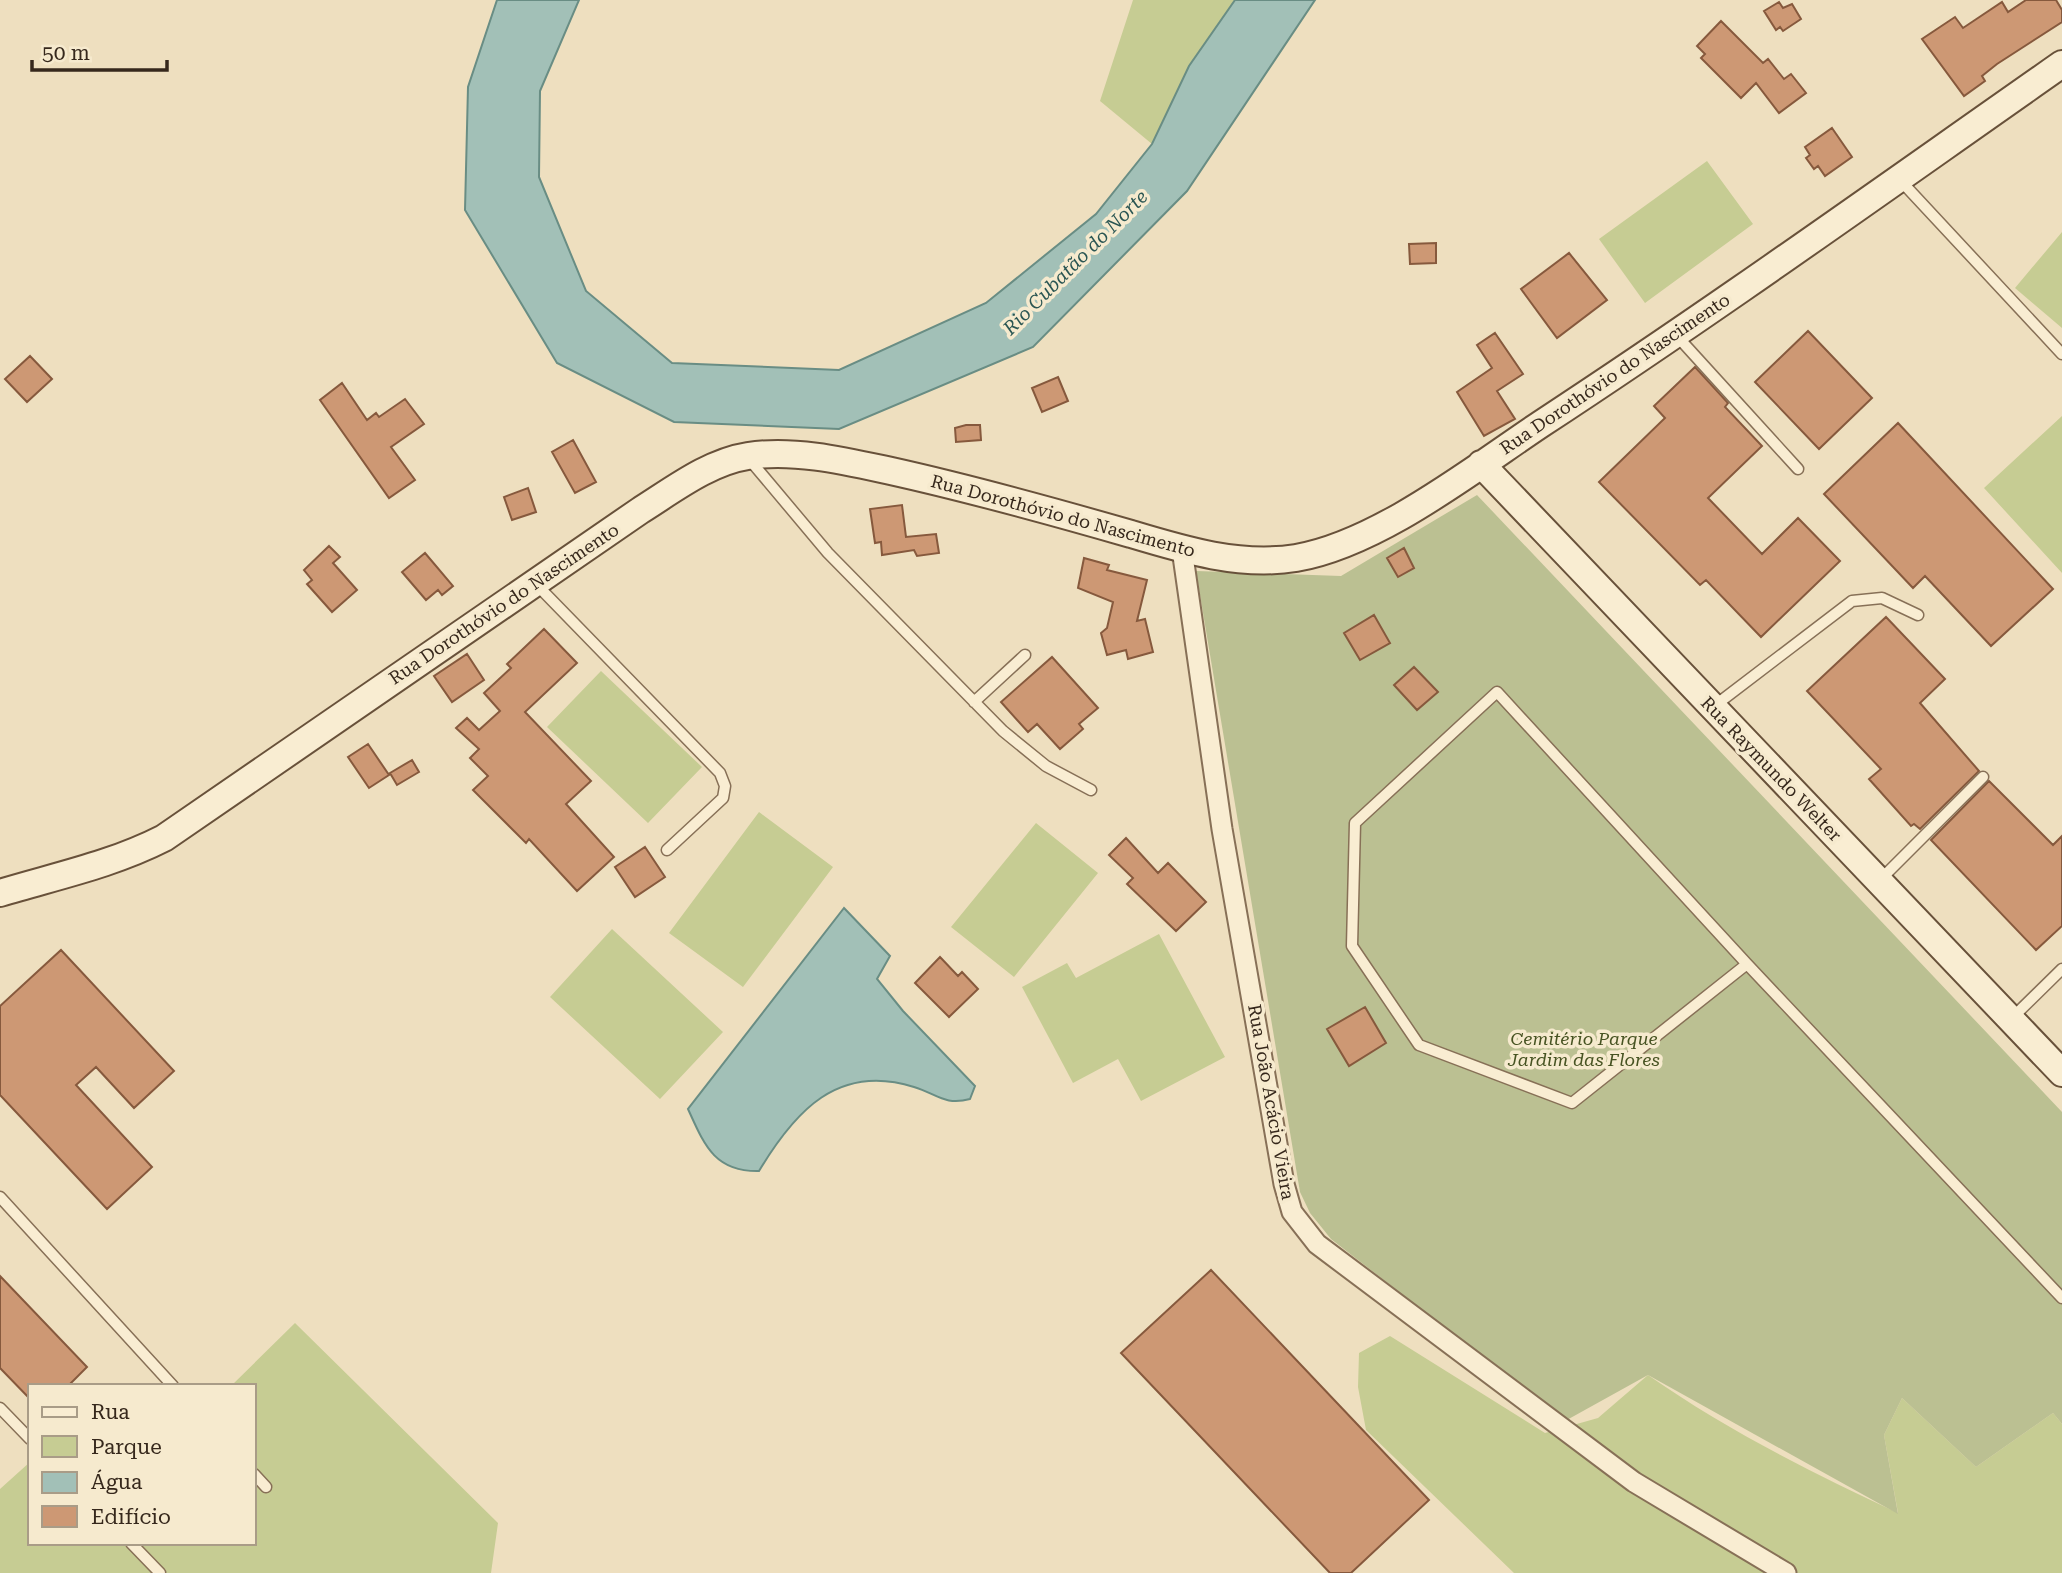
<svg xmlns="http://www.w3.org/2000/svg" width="2062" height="1573" font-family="'Roboto Serif',serif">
<rect width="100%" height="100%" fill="#eedfbf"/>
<path fill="#c6cc93" d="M1133 0H1235L1189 66 1152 144 1100 101Z
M1707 161 1753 224 1645 303 1599 239Z
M2062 232V328L2015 288Z
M2062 416V573L1984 488Z
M601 671 702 767 648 823 547 727Z
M759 812 833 867 743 987 669 933Z
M1036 823 1098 873 1014 977 951 927Z
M612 929 723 1032 660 1099 550 997Z
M1159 934 1225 1057 1141 1101 1118 1059 1073 1083 1022 987 1067 963 1076 978Z
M295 1323 498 1523 491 1573H0V1489L30 1462V1543H254V1386H231Z
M1390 1336 1545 1433 1598 1418 1648 1375C1725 1429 1812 1473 1898 1513L1884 1435 1902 1398 1976 1467 2053 1413 2062 1424V1573H1514L1366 1430 1358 1387 1359 1353Z"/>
<path fill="#bbc092" d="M1477 495 2062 1112V1424L2053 1413 1976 1467 1902 1398 1884 1435 1898 1514 1648 1375 1565 1421 1331 1239 1310 1213 1300 1192 1196 571 1341 576Z"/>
<path fill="#a2c0b7" stroke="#698d84" stroke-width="2" d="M497 0H579L540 91 539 177 586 291 672 363 839 370 986 303 1096 214 1152 144 1189 66 1235 0H1315L1187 191 1033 347 839 429 674 422 557 363 465 210 468 87Z
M844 908 890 956 877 979 903 1011 975 1086 970 1099C945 1106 937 1094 914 1087 838 1063 795 1111 759 1171 714 1172 704 1144 688 1109Z"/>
<path fill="#cd9874" stroke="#86593d" stroke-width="2" d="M2026 0H2056L2062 10V22L1997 64 1982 76 1985 81 1964 96 1922 39 1955 17 1963 28 2002 2 2008 12Z
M1779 2 1783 8 1792 4 1801 19 1783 31 1780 27 1776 30 1764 11Z
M1721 21 1763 63 1768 59 1784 79 1791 74 1806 93 1779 113 1756 83 1741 98 1701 58 1705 54 1697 46Z
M1832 128 1852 157 1825 176 1818 166 1814 169 1806 158 1810 155 1805 147Z
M1436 243V263L1410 264 1409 244Z
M1569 253 1607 300 1557 338 1521 289Z
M1808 331 1872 398 1819 449 1755 382Z
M1495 333 1523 374 1497 391 1515 419 1484 436 1457 392 1492 368 1477 345Z
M30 356 52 379 27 402 5 379Z
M1695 367 1728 403 1725 407 1762 446 1708 498 1762 554 1798 518 1840 561 1761 637 1706 580 1700 585 1599 482 1665 418 1654 406Z
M1058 377 1068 401 1042 412 1032 388Z
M342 383 367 420 376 413 379 417 405 399 424 424 391 447 415 480 389 498 320 400Z
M1898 423 2053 589 1991 646 1925 576 1913 588 1824 494Z
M966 425H980L981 440 956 442 955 428Z
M573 440 596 482 575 493 552 452Z
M528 488 536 512 512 520 504 497Z
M902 505 906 537 936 534 939 553 917 556 914 550 882 555 881 542 875 543 870 509Z
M329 546 340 557 333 563 357 590 332 612 307 584 312 580 304 570Z
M1404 548 1414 568 1398 577 1387 558Z
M425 553 453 586 442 595 438 590 426 600 402 572Z
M1084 558 1109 565 1107 570 1147 580 1137 621 1145 619 1153 652 1128 659 1126 650 1107 655 1101 633 1107 628 1113 602 1078 588Z
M1374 615 1390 643 1360 660 1344 633Z
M1886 617 1945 679 1920 703 1979 771 1920 829 1914 824 1911 826 1869 779 1881 769 1807 691Z
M544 629 577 663 525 712 591 781 566 804 614 857 577 891 529 839 526 843 473 790 488 776 470 758 479 749 456 728 467 718 479 730 500 711 484 693 511 668 507 664Z
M467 654 484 680 452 702 434 676Z
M1052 657 1098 708 1079 724 1083 729 1060 749 1037 724 1028 732 1001 702Z
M1414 667 1438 692 1417 710 1394 685Z
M368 744 389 775 369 788 348 757Z
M412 760 419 772 397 785 390 773Z
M1989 781 2053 845 2062 836V926L2036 950 1931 840Z
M1126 838 1158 873 1168 863 1206 902 1176 931 1127 884 1133 878 1109 855Z
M645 847 665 877 635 897 615 867Z
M61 950 174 1071 134 1108 96 1067 76 1085 152 1167 107 1209 0 1095V1006Z
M940 957 958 976 962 972 978 989 949 1017 915 983Z
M1365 1007 1386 1043 1349 1066 1327 1029Z
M1211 1270 1429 1500 1351 1573H1330L1121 1353Z
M0 1276 87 1367 68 1386H30V1399L0 1368Z"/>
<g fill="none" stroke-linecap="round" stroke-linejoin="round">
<g stroke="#877057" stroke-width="13">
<path id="lane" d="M1900 180 2062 354
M1676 335 1798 469
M749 459 828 553 1003 731 1046 766 1091 790
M535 583 720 773 725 786 723 798 667 850
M974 702 1025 655
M1713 707 1852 601 1882 598 1918 615
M1879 881 1983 777
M1747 964 1572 1103 1419 1045 1352 946 1355 823 1497 692 1747 964 2062 1298
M2011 1019 2062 969
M0 1197 173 1386
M0 1408 30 1439
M254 1474 266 1487
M131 1543 160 1573"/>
</g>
<g stroke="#877057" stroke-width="23">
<path id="street" d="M1182 549 1222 829 1284 1184 1292 1212 1317 1244 1634 1482 1786 1573"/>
</g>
<g stroke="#68513a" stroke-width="30">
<path id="secondary" d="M1481 464 2062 1073
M0 893C56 876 111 865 164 838L641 510C673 490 709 462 748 456 795 449 845 461 891 471 972 489 1051 511 1131 534 1184 550 1240 567 1296 558 1378 544 1472 470 1541 424 1718 308 1889 185 2062 64"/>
</g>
<use href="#lane" stroke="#f9edd2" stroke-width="10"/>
<use href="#street" stroke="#f9edd2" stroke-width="19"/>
<use href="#secondary" stroke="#f9edd2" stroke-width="26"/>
</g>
<g text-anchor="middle" stroke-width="7" stroke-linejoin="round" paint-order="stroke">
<g font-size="18" fill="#36281c" stroke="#f6eace">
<text transform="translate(1615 374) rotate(-34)" y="6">Rua Dorothóvio do Nascimento</text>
<text transform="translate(1063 516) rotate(15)" y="6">Rua Dorothóvio do Nascimento</text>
<text transform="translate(504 604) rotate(-34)" y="6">Rua Dorothóvio do Nascimento</text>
<text transform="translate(1771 769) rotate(46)" y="6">Rua Raymundo Welter</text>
<text transform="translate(1271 1102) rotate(80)" y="6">Rua João Acácio Vieira</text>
</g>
<g font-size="18" font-style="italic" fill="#475322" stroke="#f6eace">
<text x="1584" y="1045">Cemitério Parque<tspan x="1584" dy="21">Jardim das Flores</tspan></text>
</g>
<g font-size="19" font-style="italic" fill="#2b5653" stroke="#f6eace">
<text transform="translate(1075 262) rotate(-45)" y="7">Rio Cubatão do Norte</text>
</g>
</g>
<rect x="28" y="1384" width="228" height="161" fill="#f6eace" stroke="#a99c87" stroke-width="2"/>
<rect x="42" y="1407" width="35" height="10" fill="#f9edd2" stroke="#a99c87" stroke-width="2"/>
<text x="91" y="1419" font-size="21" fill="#36281c">Rua</text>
<rect x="42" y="1436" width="35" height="21" fill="#c6cc93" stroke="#a99c87" stroke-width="2"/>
<text x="91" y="1454" font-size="21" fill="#36281c">Parque</text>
<rect x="42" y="1472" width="35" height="21" fill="#a2c0b7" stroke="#a99c87" stroke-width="2"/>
<text x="91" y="1489" font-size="21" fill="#36281c">Água</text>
<rect x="42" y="1506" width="35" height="21" fill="#cd9874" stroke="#a99c87" stroke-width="2"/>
<text x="91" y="1524" font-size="21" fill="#36281c">Edifício</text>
<path d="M32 60v10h135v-10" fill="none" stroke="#36281c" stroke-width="3.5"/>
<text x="42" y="60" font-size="21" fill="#36281c" stroke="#f6eace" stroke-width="5" paint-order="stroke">50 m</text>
</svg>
